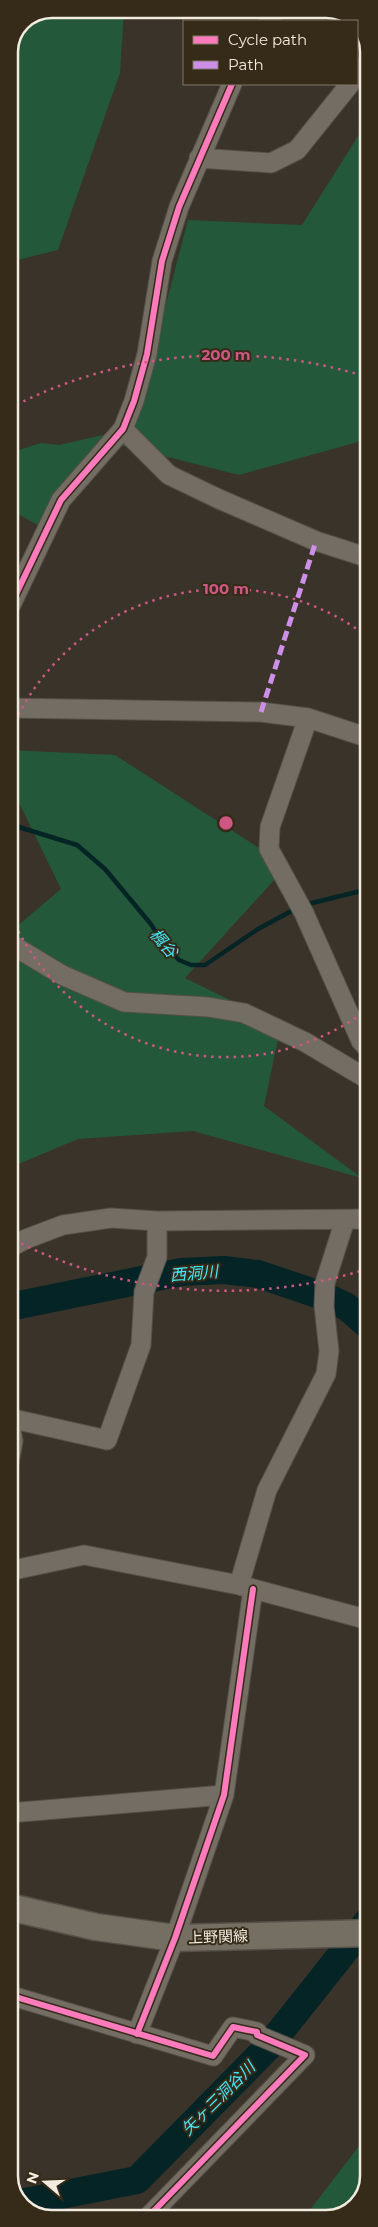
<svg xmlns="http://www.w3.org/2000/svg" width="378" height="2227" font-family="Montserrat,'Noto Sans JP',sans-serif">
<rect width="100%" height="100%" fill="#393329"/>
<path fill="#24583a" d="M52 9H124L120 73 58 250 9 262V52L22 21Z
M369 128V439L239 475 112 443 140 403 188 220 302 225 360 133Z
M116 432 50 532 9 509V453L41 443 59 445Z
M9 750 115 755 287 866 185 978 281 1025 264 1106 362 1178 193 1131 78 1139 9 1168V933L61 889 9 782Z
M369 2133V2175L358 2204 332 2218H263L306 2215Z"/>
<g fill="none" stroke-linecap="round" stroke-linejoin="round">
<path stroke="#052425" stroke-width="4.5" d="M9 824 77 845 105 869 150 923 167 948 179 960 191 965H205L258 929 297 908
M304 905 369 889"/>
<path stroke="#052425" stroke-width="28" d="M9 1307 181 1272 224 1270 258 1274 326 1297 347 1307 369 1326
M20 2203 137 2180 268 2047 369 1920"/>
<g stroke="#555048" stroke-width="21">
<path id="street" d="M269 21 276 9
M357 76 369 60
M199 158 271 163 297 150 350 84
M123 429 169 475 219 499 316 541 369 558
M9 609 61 500 123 429 134 401 147 354 162 261 179 207 232 84
M9 708 261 712 308 718 369 738
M308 718 270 827 269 849 304 913 361 1041 369 1049
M9 943 62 975 124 1002 208 1007 244 1013 305 1042 369 1080
M9 1248 26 1239 63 1225 111 1218 157 1221 369 1219
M9 1418 107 1440 141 1345 144 1292 157 1257V1221
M9 1420 13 1441 9 1463
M9 1571 84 1555 239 1585 369 1620
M239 1585 267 1490 326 1374 329 1351 324 1306 325 1283 345 1220
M9 1813 224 1795
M9 1995 213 2056 233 2027 257 2032V2035L305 2055 147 2218
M137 2034 175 1938 224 1795 253 1589"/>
</g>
<g stroke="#555048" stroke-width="29">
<path id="secondary" d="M9 1907 96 1927 175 1938 369 1933"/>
</g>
<use href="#street" stroke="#746d63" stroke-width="19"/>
<use href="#secondary" stroke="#756e63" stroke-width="26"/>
<path stroke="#ce8fe9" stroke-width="5" stroke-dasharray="10 5" stroke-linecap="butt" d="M261 712 316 541"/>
<g stroke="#362b19" stroke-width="9">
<path id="cycleway" d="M9 609 61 500 123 429 134 401 147 354 162 261 179 207 232 84
M9 1995 213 2056 233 2027 257 2032V2035L305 2055 147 2218
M137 2034 175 1938 224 1795 253 1589"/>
</g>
<use href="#cycleway" stroke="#fd7abc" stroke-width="6"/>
</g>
<g fill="none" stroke="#d05783" stroke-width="2.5" stroke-dasharray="2.5 5">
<path d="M368 1009A234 234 0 0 1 9 911M9 735A234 234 0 0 1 368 637"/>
<path d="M367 1269A468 468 0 0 1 10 1238M10 408A468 468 0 0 1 367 377"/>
</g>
<g text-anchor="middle" stroke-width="4" stroke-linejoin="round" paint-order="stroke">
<g font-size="15" fill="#f2ebdf" stroke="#362b19">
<text transform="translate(218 1937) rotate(-2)" y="5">上野関線</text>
</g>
<g font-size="16" font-style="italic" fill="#44eafb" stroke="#362b19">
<text transform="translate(164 943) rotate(49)" y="6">楓谷</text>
<text transform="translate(194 1273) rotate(-5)" y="6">西洞川</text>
<text transform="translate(218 2098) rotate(-45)" y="6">矢ヶ三洞谷川</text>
</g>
</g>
<path d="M0 0H378V2227H0ZM52 18H326A34 34 0 0 1 360 52V2176A34 34 0 0 1 326 2210H52A34 34 0 0 1 18 2176V52A34 34 0 0 1 52 18Z" fill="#362b19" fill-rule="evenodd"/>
<path fill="none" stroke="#f2ebdf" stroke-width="2.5" d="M52 18H326A34 34 0 0 1 360 52V2176A34 34 0 0 1 326 2210H52A34 34 0 0 1 18 2176V52A34 34 0 0 1 52 18Z"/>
<circle cx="226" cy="823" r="8" fill="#d05783" stroke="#362b19" stroke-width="2.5"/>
<g font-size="15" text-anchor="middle" font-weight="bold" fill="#d05783" stroke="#362b19" stroke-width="4" stroke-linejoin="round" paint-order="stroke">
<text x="226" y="360">200 m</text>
<text x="226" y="594">100 m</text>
</g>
<rect x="183" y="20" width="175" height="65" fill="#362b19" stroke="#817868"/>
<rect x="193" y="36" width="25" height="8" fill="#fd7abc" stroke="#817868"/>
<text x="228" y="45" font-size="15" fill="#f2ebdf">Cycle path</text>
<rect x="193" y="61" width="25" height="8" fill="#ce8fe9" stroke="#817868"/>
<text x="228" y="70" font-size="15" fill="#f2ebdf">Path</text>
<g transform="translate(45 2182) rotate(289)" stroke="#362b19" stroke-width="4" paint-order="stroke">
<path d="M0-4L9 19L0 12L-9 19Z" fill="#f2ebdf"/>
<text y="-8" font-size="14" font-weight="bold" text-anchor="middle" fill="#f2ebdf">N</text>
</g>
</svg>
